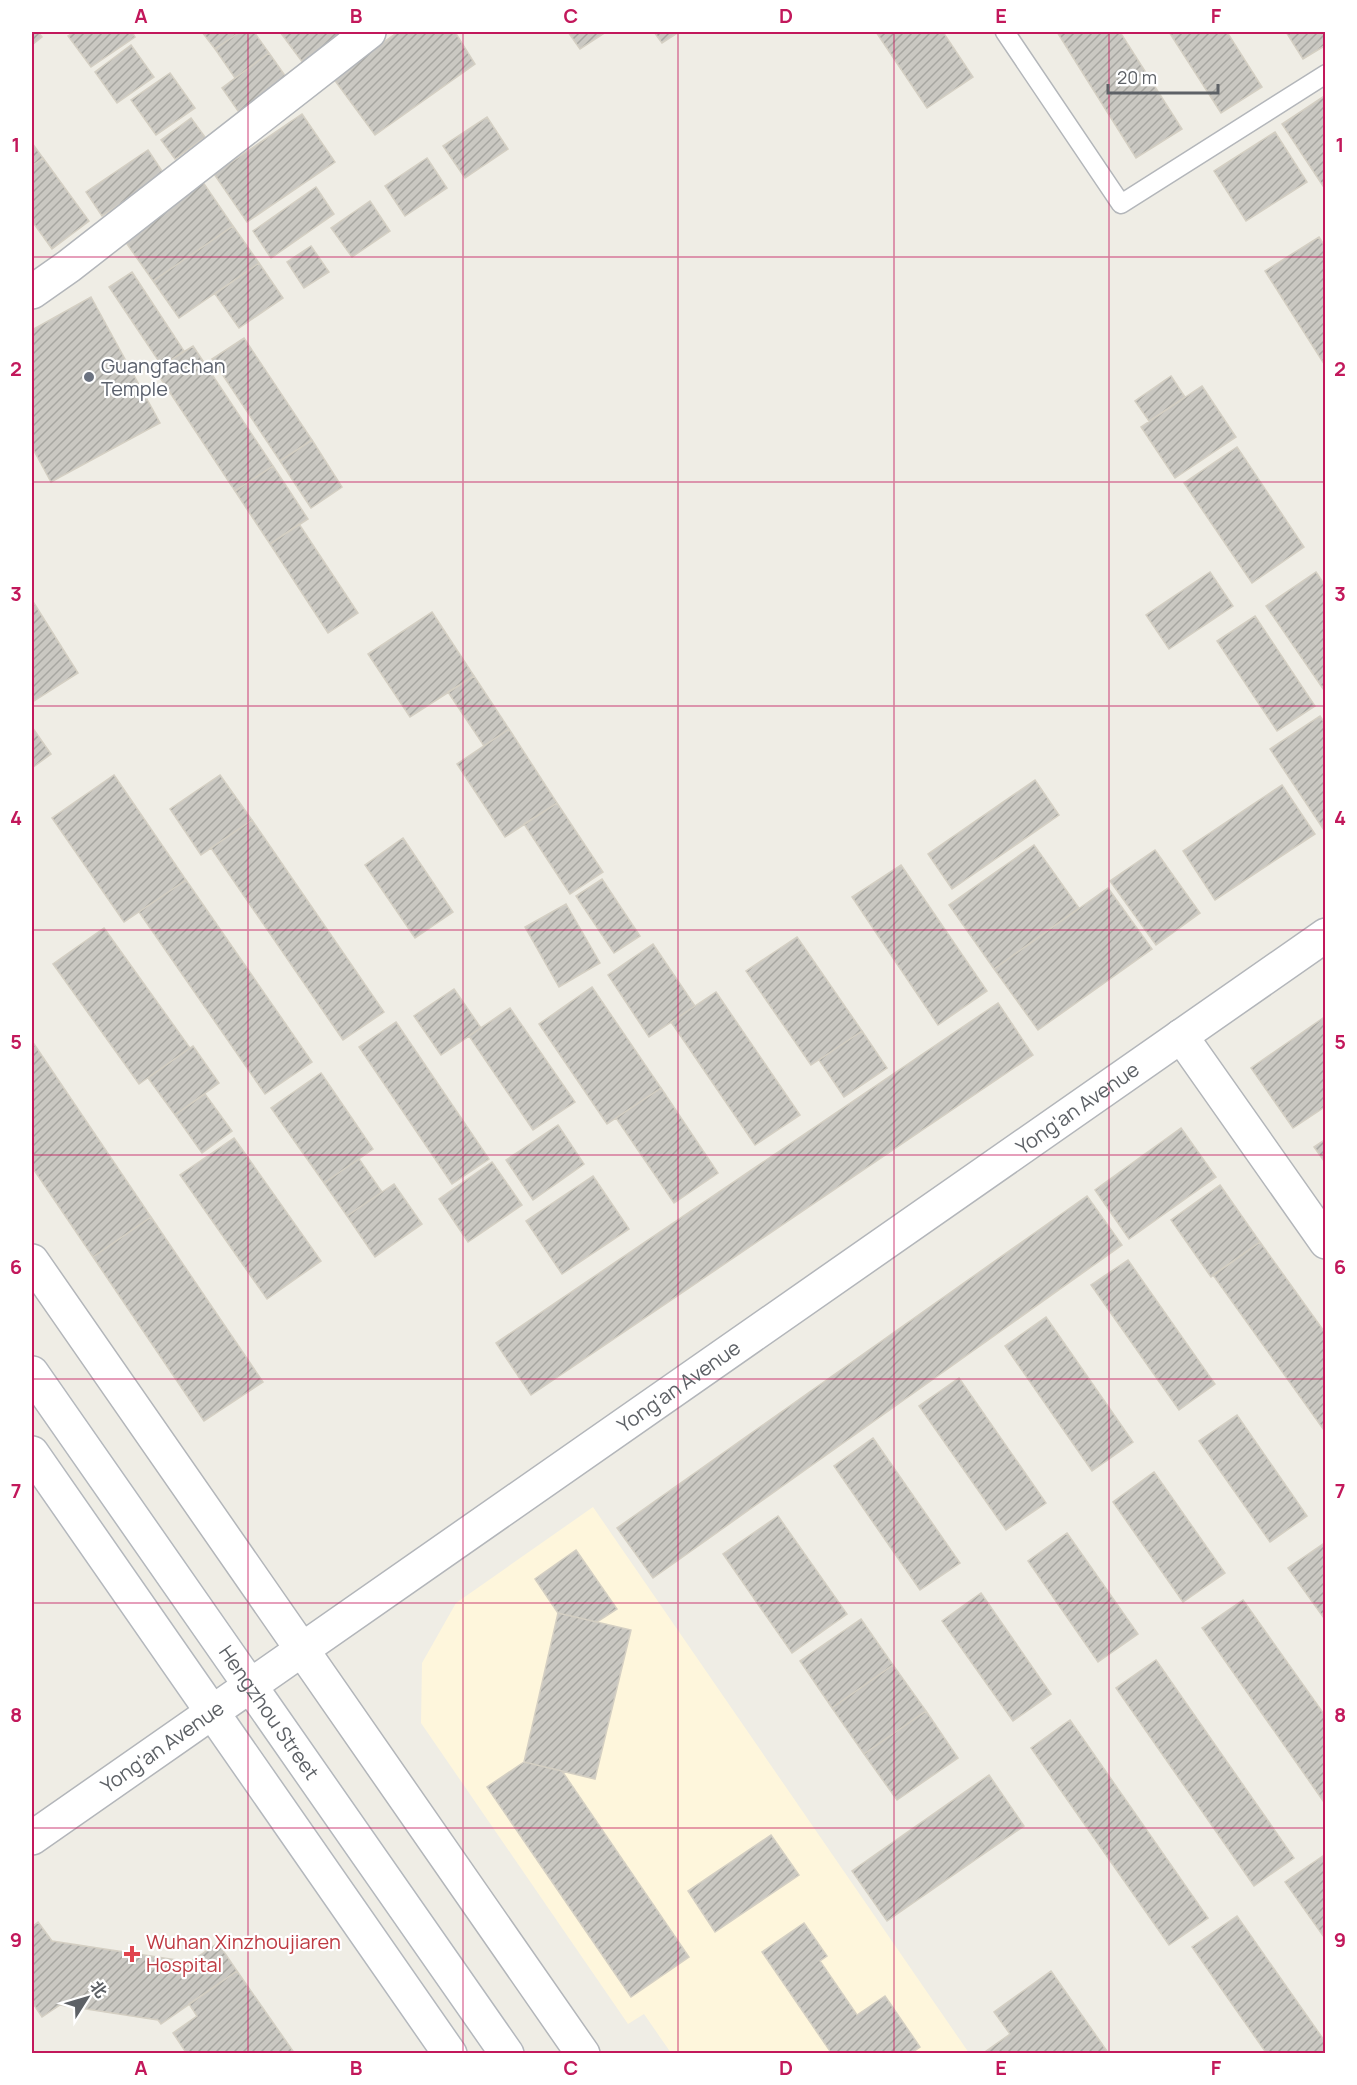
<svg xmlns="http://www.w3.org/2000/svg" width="1357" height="2085" font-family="Manrope,'Noto Sans SC',sans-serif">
<defs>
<pattern id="building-hatch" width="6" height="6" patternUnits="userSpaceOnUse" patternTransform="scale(1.5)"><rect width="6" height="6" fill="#cac8c2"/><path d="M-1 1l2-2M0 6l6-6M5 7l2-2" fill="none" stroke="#a7a6a1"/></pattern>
</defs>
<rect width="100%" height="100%" fill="#efede5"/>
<path fill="#fef6dc" d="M593 1507 969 2053H671L644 2014 628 2024 421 1723 422 1663 456 1603Z"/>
<path fill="url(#building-hatch)" stroke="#d4cfc3" stroke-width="1.5" d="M32 32H38L42 37 32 45Z
M74 32H132L135 37 91 67 68 36Z
M202 32H240L215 49Z
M240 32H254L269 53 235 78 215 49Z
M280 32H344L306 67Z
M398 32H455L475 64 375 135 333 78Z
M568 32H606L580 49Z
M654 32H679L662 43Z
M876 32H943L973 77 927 108Z
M1057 32H1120L1182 129 1136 158Z
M1169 32H1227L1262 87 1221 113Z
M1286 32H1326V45L1303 59Z
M131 45 154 77 117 103 95 72Z
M269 53 291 84 243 118 222 88Z
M170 73 195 108 156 135 131 100Z
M1326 95V184L1323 186 1282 124Z
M302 114 335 162 247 222 214 174Z
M487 117 508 149 465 178 443 146Z
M191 118 205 137 175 159 161 140Z
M1275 132 1307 182 1246 221 1214 171Z
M32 143 43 158 32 166Z
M148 150 164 174 102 216 86 192Z
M43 158 89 221 52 249 32 221V166Z
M427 158 447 188 405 216 385 186Z
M200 178 233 226 153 281 120 234Z
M316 187 334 214 271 258 253 231Z
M370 201 390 231 352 257 331 228Z
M233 226 259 263 179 318 153 281Z
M1319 237 1326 248V367L1265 271Z
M311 246 329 272 304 288 287 262Z
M259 263 283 298 239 328 215 294Z
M132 272 184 351 162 366 109 287Z
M91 297 160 423 51 482 32 447V330Z
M244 338 312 440 280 461 212 359Z
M193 346 273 466 235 491 155 370Z
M1171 376 1185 397 1149 421 1135 401Z
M1202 386 1236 437 1175 478 1141 427Z
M312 440 342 487 311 508 280 461Z
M1237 447 1304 547 1252 583 1184 483Z
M273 466 308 519 270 544 235 491Z
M299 524 358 613 328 633 270 544Z
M1210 572 1233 606 1169 649 1146 615Z
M1316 572 1326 587V693L1266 606Z
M32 600 78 673 34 701 32 697Z
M432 612 474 676 410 717 368 654Z
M1255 616 1315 706 1277 731 1217 641Z
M474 676 509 729 484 746 448 692Z
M1320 716 1326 725 1324 830 1270 749Z
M32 727 51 754 32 768Z
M509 729 557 803 505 837 457 764Z
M114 775 186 880 124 922 52 818Z
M220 775 252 820 201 855 170 809Z
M1035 780 1059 815 952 889 928 854Z
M1282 785 1315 834 1215 900 1183 851Z
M557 803 603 872 570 894 524 824Z
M252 820 384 1012 343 1040 211 848Z
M403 838 453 912 415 938 365 865Z
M1034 845 1079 908 994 969 949 905Z
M1155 850 1200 913 1156 945 1110 881Z
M901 865 987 991 938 1025 852 897Z
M602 879 640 936 614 953 576 896Z
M186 880 312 1062 265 1094 139 912Z
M1108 888 1152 949 1038 1030 994 969Z
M566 904 600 963 559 987 525 927Z
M104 928 190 1048 139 1084 53 964Z
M797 937 862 1031 811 1065 746 971Z
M653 944 695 1006 649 1037 608 975Z
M592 987 661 1088 607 1124 539 1024Z
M454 989 481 1028 441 1055 414 1016Z
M716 992 800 1115 755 1145 671 1022Z
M998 1003 1033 1055 531 1395 496 1343Z
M510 1008 575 1102 533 1130 469 1036Z
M1326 1016V1106L1293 1128 1251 1068Z
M396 1022 489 1159 452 1184 359 1047Z
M862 1031 887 1068 844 1097 819 1060Z
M32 1041 151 1217 93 1257 32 1167Z
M193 1046 219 1083 175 1115 148 1078Z
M321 1073 373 1149 324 1183 271 1108Z
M661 1088 718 1173 674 1203 616 1118Z
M205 1094 232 1131 202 1153 175 1115Z
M558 1125 584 1164 533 1200 506 1160Z
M1181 1128 1216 1177 1129 1239 1095 1190Z
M234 1138 321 1261 267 1299 180 1175Z
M1326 1139V1164L1314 1147Z
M359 1159 382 1192 347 1216 324 1183Z
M492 1162 522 1205 468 1242 439 1199Z
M593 1176 629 1229 562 1274 526 1221Z
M394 1184 422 1224 375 1257 347 1216Z
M1220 1185 1260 1242 1211 1277 1171 1220Z
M1087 1196 1122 1245 653 1578 617 1528Z
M151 1217 263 1382 204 1421 93 1257Z
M1260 1242 1326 1334V1433L1213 1275Z
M1128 1260 1215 1384 1179 1410 1091 1285Z
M1046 1317 1133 1442 1092 1471 1005 1346Z
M959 1378 1046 1503 1006 1530 919 1406Z
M1237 1415 1307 1516 1270 1542 1199 1441Z
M873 1438 960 1563 920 1590 834 1466Z
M1154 1472 1225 1573 1183 1602 1113 1502Z
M778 1516 847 1614 792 1653 723 1554Z
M1067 1533 1138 1634 1098 1662 1028 1561Z
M1326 1542V1621L1288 1568Z
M576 1550 617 1609 597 1622 558 1613 535 1579Z
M981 1593 1051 1694 1013 1721 942 1621Z
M1243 1600 1326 1717V1805L1202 1628Z
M558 1613 631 1630 595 1779 524 1762Z
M861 1619 893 1665 832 1708 800 1661Z
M1156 1660 1294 1858 1254 1886 1116 1688Z
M893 1665 926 1711 864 1754 832 1708Z
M926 1711 958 1758 897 1800 864 1754Z
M1070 1720 1208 1918 1169 1945 1031 1748Z
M524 1762 562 1771 689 1957 631 1997 487 1787Z
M989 1775 1024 1826 887 1921 852 1871Z
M771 1835 799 1875 715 1932 688 1891Z
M1326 1854V1940L1285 1882Z
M1237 1916 1326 2043V2054H1267L1192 1947Z
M38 1922 52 1941 190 1962 218 1943 237 1971 161 2024 158 2020 60 2005 42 2017 32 2002V1927Z
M804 1923 827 1956 820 1961 857 2015 885 1996 920 2047 910 2054H832L762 1952Z
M237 1971 295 2054H187L173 2033 197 2016 189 2004Z
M1051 1971 1109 2054H982L1010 2034 994 2012Z"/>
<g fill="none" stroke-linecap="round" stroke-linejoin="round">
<g stroke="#b3b6ba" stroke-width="21">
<path id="service" d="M1005 32 1121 204 1326 74"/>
</g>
<g stroke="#b3b6ba" stroke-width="36">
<path id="minor" d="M32 292 69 266 369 32
M1181 1036 1326 1242
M32 1261 583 2054"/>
</g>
<g stroke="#b3b6ba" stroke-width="36">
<g id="tertiary">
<path id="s1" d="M32 1838 1326 935"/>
</g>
</g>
<g stroke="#b4b8bd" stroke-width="36">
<g id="secondary">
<path id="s2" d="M32 1373 507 2054"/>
<path d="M32 1453 450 2054"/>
</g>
</g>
<use href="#service" stroke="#fff" stroke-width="18"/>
<use href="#minor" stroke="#fff" stroke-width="33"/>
<use href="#tertiary" stroke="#fff" stroke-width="33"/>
<use href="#secondary" stroke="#fff" stroke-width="33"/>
</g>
<path fill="none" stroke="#c2185b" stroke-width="1.5" stroke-opacity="0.55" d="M248 32V2054M463 32V2054M678 32V2054M894 32V2054M1109 32V2054M32 257H1326M32 482H1326M32 706H1326M32 930H1326M32 1155H1326M32 1379H1326M32 1603H1326M32 1828H1326"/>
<circle fill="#6b7280" stroke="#fff" stroke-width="2" cx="89" cy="377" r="6"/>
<path fill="#e0444e" stroke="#fff" stroke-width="2" d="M129 1945h6v6h6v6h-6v6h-6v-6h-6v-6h6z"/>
<g text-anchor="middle" stroke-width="4.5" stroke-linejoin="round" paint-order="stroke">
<g font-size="20" fill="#5b616d" stroke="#fff" text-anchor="start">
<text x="101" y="373">Guangfachan<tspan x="101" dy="23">Temple</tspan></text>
</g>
<g font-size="20" fill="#5d6166" stroke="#fff">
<text dy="7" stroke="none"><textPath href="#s1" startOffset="1275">Yong'an Avenue</textPath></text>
<text dy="7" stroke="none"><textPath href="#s1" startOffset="789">Yong'an Avenue</textPath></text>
<text dy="7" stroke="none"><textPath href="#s2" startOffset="414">Hengzhou Street</textPath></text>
<text dy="7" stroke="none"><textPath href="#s1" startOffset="159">Yong'an Avenue</textPath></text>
</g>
<g font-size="20" fill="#be3a42" stroke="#fff" text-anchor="start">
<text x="146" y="1949">Wuhan Xinzhoujiaren<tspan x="146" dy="23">Hospital</tspan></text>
</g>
</g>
<rect width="1357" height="2085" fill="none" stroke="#ffffff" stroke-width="66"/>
<g transform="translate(87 1998) rotate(53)" stroke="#ffffff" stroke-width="4.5" paint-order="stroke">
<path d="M0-4.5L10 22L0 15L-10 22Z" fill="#5d6166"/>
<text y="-9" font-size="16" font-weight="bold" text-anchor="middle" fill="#5d6166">北</text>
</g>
<path d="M1108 84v9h110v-9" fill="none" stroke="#5d6166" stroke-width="3"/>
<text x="1117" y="84" font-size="18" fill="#5d6166" stroke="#ffffff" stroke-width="4.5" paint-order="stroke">20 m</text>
<rect x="33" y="33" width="1291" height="2019" fill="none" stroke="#c2185b" stroke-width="2"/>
<g font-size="20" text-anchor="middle" font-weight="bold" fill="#c2185b">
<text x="141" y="23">A</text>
<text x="356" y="23">B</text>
<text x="571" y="23">C</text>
<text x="786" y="23">D</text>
<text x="1001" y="23">E</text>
<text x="1216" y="23">F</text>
<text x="16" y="152">1</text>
<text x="1340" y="152">1</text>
<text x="16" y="376">2</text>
<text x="1340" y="376">2</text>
<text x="16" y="601">3</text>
<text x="1340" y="601">3</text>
<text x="16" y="825">4</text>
<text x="1340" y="825">4</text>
<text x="16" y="1049">5</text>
<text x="1340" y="1049">5</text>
<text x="16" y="1274">6</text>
<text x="1340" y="1274">6</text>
<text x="16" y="1498">7</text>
<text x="1340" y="1498">7</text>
<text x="16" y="1722">8</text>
<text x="1340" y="1722">8</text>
<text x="16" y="1947">9</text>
<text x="1340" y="1947">9</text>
<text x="141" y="2075">A</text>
<text x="356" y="2075">B</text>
<text x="571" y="2075">C</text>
<text x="786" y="2075">D</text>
<text x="1001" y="2075">E</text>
<text x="1216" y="2075">F</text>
</g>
</svg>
